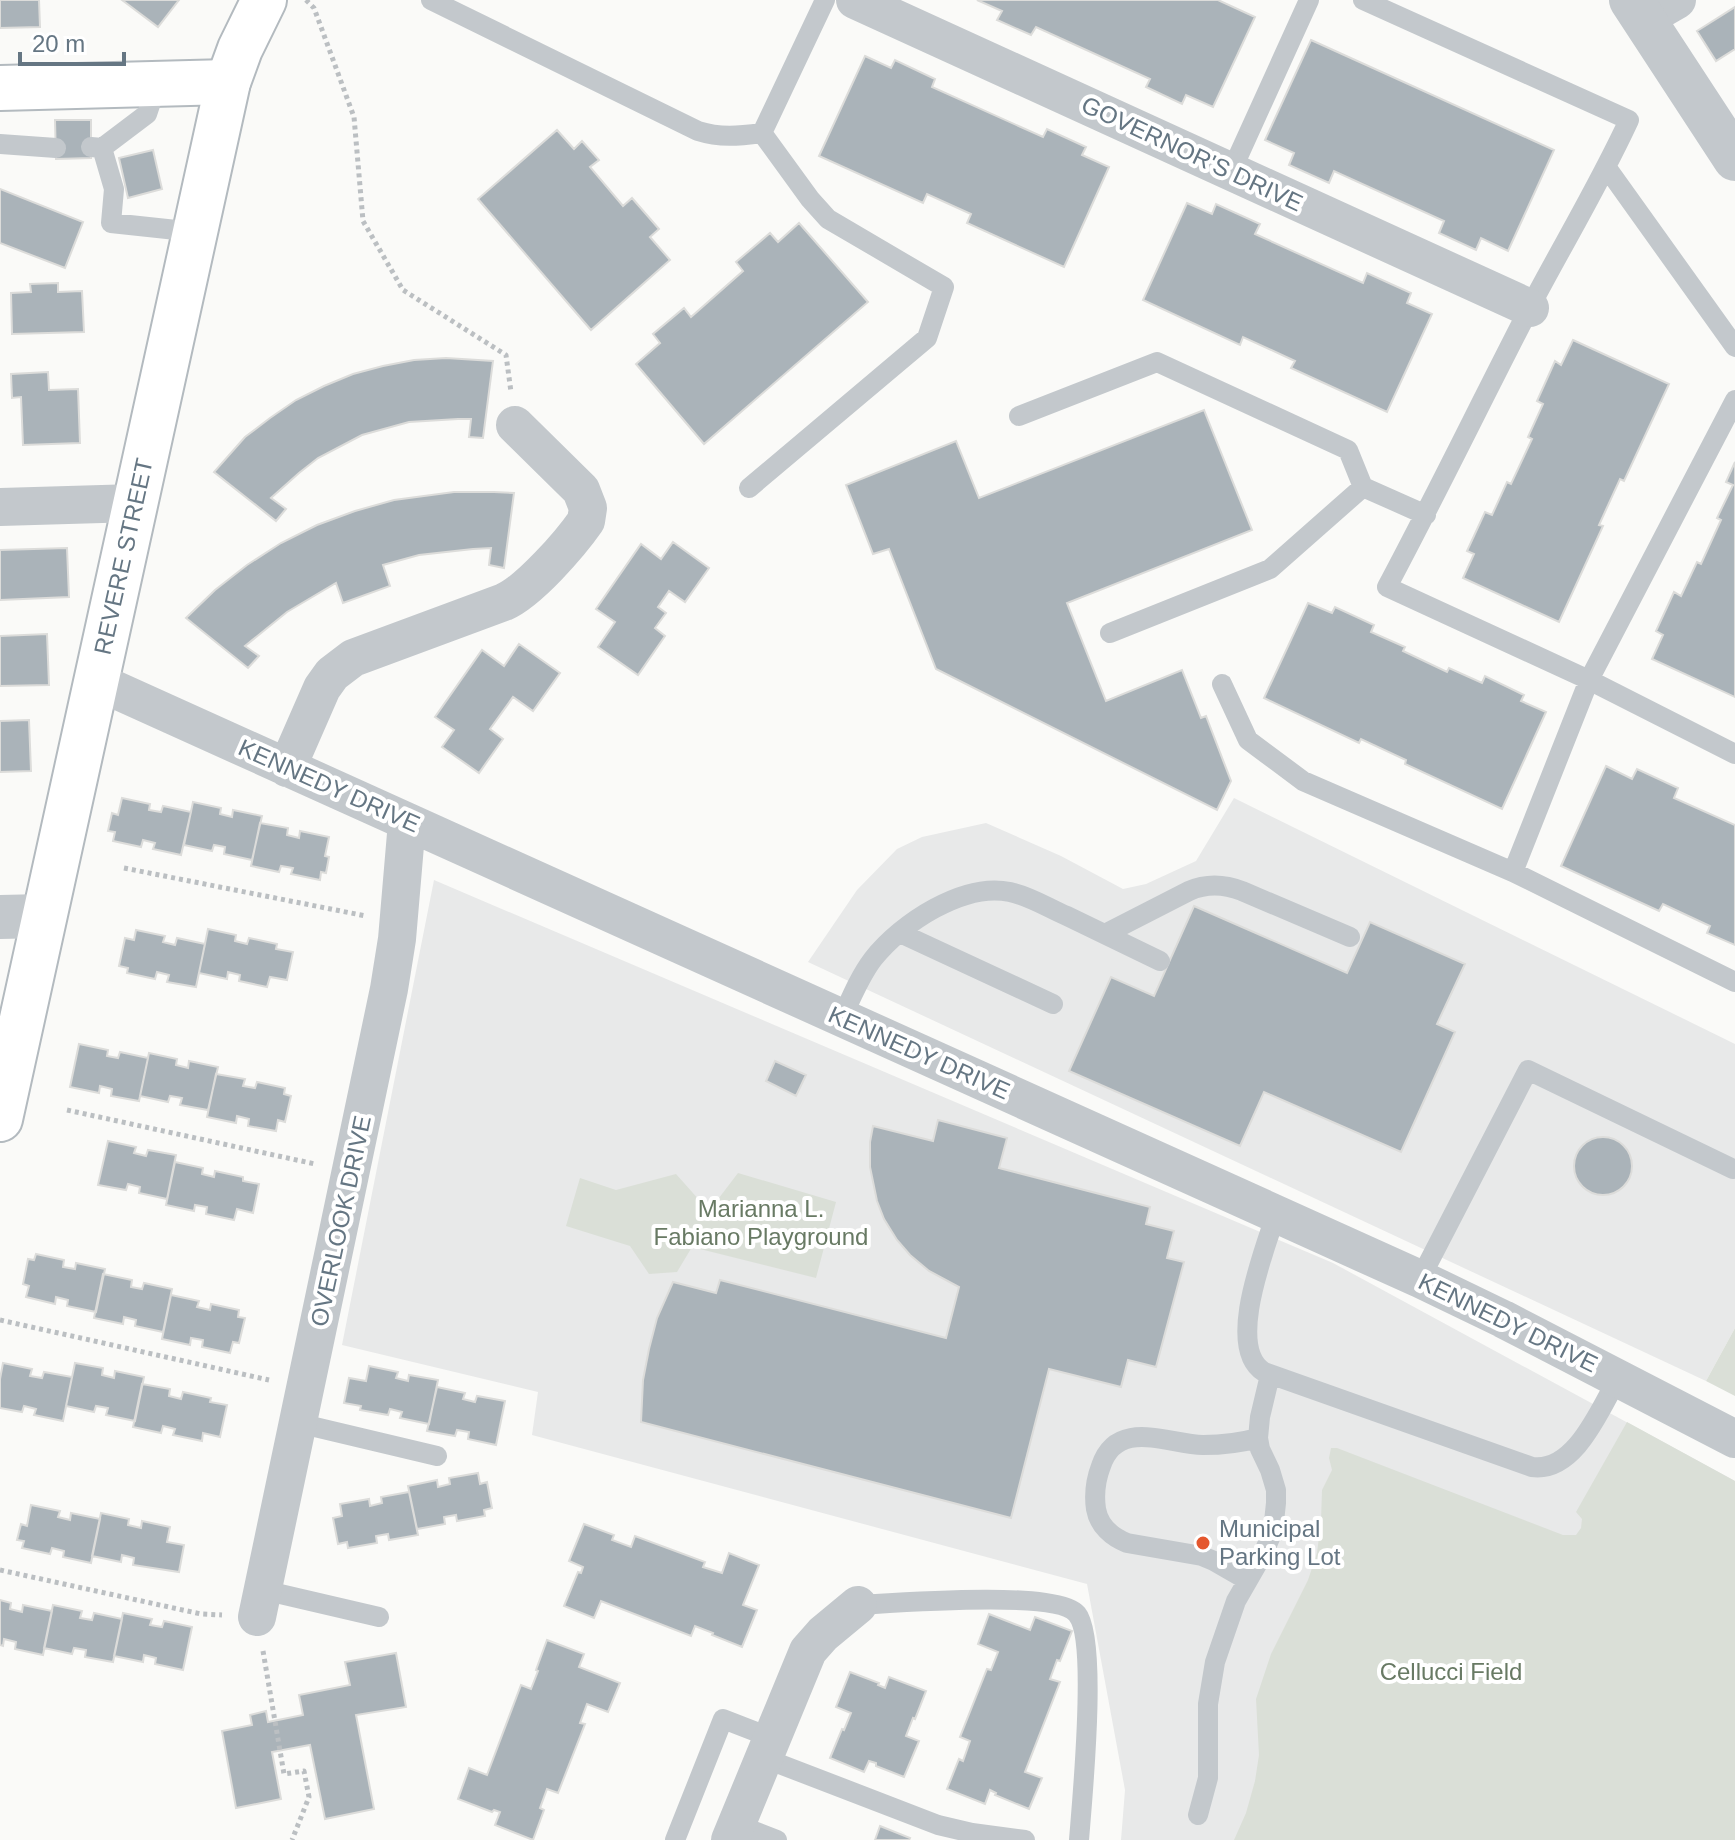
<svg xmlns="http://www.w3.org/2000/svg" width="1735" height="1840" font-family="Helvetica,sans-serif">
<rect width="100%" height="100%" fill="#fafaf8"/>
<path fill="#e8e9e9" d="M1234 798 1735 1044V1328L1706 1381 808 962 857 890 897 849 922 837 986 823 1061 856 1123 889 1146 884 1196 861Z
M434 880 1333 1263 1735 1481V1840H1121L1125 1790 1087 1584 532 1435 538 1392 342 1345Z"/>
<path fill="#dadfd7" d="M738 1173 836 1202 816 1278 692 1247 677 1272 649 1274 630 1246 566 1226 580 1178 616 1190 676 1174 709 1211Z
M1735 1328V1396L1706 1381Z
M1627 1422 1735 1481V1840H1234L1246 1813 1255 1781 1259 1755 1256 1699 1271 1654 1308 1580 1317 1553 1321 1521 1322 1490 1332 1470 1329 1458 1331 1448H1337L1563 1535H1576L1581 1528 1582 1519 1576 1512Z"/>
<path fill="#aab3b9" stroke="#dcdcda" stroke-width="2" d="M0 0H39L40 27 0 28Z
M122 0H179L158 27Z
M977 0H1218L1255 17 1213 107 1186 95 1182 104 1146 87 1150 79 1036 27 1031 35 997 20 1002 11Z
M1735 7V49L1716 61 1697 31Z
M1311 40 1554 150 1508 251 1481 238 1476 250 1439 233 1444 221 1334 171 1329 183 1289 165 1294 153 1265 140Z
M865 56 891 68 895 60 935 79 932 87 1043 137 1047 129 1086 147 1082 155 1109 167 1064 267 967 223 971 214 927 194 923 203 819 156Z
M55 120H91V158L56 159Z
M557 130 574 149 582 141 599 160 590 167 623 206 632 198 659 229 650 237 670 260 591 330 478 199Z
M153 150 162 189 128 198 119 158Z
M0 189 83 222 65 268 0 243Z
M1187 203 1212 214 1216 204 1260 224 1255 234 1363 283 1367 273 1411 293 1407 303 1432 314 1387 412 1291 368 1295 361 1243 337 1240 345 1143 300Z
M799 223 868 302 704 444 636 364 660 343 653 334 684 308 691 317 743 271 736 262 770 233 778 242Z
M58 283V292L82 291 84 332 12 334 11 293 31 292 30 284Z
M1573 340 1669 384 1624 481 1620 479 1599 525 1603 526 1559 622 1463 578 1474 554 1467 551 1485 512 1492 515 1507 482 1511 484 1532 439 1528 437 1543 404 1537 401 1555 361 1561 365Z
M446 358 493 361 483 438 469 437 471 419H458L409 422 362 435 318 458 299 473 271 498 286 509 276 521 214 472 245 437 270 418 296 400 324 386 353 374 383 366 414 360Z
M48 372 49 390 78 389 80 443 23 445 21 397 12 398 11 374Z
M1204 410 1252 530 1067 603 1106 701 1182 670 1201 718 1206 716 1231 781 1217 810 936 669 889 549 873 554 846 485 956 441 979 498Z
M1735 462V697L1652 659 1663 635 1656 631 1674 592 1681 596 1697 562 1701 564 1721 520 1717 518 1733 485 1726 482Z
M454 492H494L514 493 504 568 489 565 491 548 473 549 419 555 383 565 390 586 343 603 336 583 287 612 245 646 259 656 248 668 186 618 215 590 247 565 281 543 317 525 355 511 394 500Z
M673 542 709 568 685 602 669 591 658 607 666 613 655 628 665 636 638 675 598 647 615 622 596 609 641 544 661 559Z
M67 548 69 597 0 600V550Z
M1308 603 1332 613 1335 607 1374 625 1371 632 1405 647 1403 651 1447 672 1449 668 1482 683 1485 676 1524 695 1521 701 1546 712 1502 809 1405 764 1406 760 1361 739 1359 743 1264 698Z
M47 634 49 685 0 686V636Z
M519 644 560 673 533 711 513 697 490 729 503 739 479 773 442 747 454 730 435 717 482 650 504 666Z
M29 720 31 771 0 772V721Z
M1606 766 1632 779 1637 769 1678 788 1674 798 1735 825V945L1707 933 1710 926 1663 904 1659 911 1561 866Z
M122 798 150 804 149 810 161 812 163 806 191 812 181 855 153 849 155 843 143 840 141 847 113 841 115 832 108 831 112 813 118 815Z
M193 802 221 808 220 814 232 817 233 810 262 816 252 860 224 854 225 847 214 845 212 851 184 845Z
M260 823 288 828 287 835 299 838 300 831 329 837 325 856 329 857 326 873 321 872 320 880 291 874 293 868 281 866 279 872 251 866Z
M1194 906 1347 973 1370 922 1465 964 1437 1024 1455 1032 1401 1152 1264 1092 1240 1146 1069 1071 1111 977 1154 996Z
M208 929 236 935 235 941 247 944 249 938 277 944 276 949 293 952 287 980 270 977 267 987 239 981 240 975 228 972 227 979 199 973Z
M136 930 165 936 163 942 175 945 177 938 205 944 196 987 167 982 169 975 157 972 155 979 127 973 128 968 119 966 125 938 134 940Z
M79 1044 108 1050 107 1056 118 1058 120 1052 148 1058 139 1101 111 1096 112 1089 100 1086 99 1093 70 1087Z
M149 1053 177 1059 176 1065 188 1068 189 1061 218 1067 208 1110 180 1105 182 1098 170 1096 168 1102 140 1096Z
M775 1061 806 1075 796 1096 766 1081Z
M216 1074 245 1079 243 1086 255 1088 257 1082 285 1088 284 1094 291 1096 285 1122 278 1120 276 1131 248 1126 249 1119 237 1116 236 1123 207 1117Z
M938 1120 1007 1138 999 1168 1150 1207 1146 1224 1174 1231 1167 1258 1184 1262 1156 1367 1128 1360 1121 1387 1049 1369 1011 1518 641 1422 643 1380 649 1349 657 1318 673 1282 716 1293 720 1280 946 1338 959 1287 929 1271 910 1255 897 1240 884 1219 877 1201 870 1167V1142L873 1126 933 1141Z
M1574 1166a29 29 0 1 1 58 0a29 29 0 1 1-58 0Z
M108 1141 136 1147 134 1153 146 1156 148 1150 176 1155 167 1199 139 1193 140 1187 128 1184 126 1190 98 1185Z
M175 1162 203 1168 202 1174 214 1177 215 1171 243 1177V1181L259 1184 253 1213 237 1209 234 1220 206 1214 207 1207 195 1205 194 1211 166 1205Z
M36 1254 64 1260 63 1267 75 1269 76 1263 105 1269 96 1312 67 1306 68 1300 56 1297 55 1304 26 1297 29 1286 23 1284 28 1259 34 1260Z
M103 1274 132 1280 131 1287 142 1289 144 1283 172 1289 163 1332 135 1326 136 1320 124 1317 123 1324 94 1318Z
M171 1295 199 1301 197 1307 210 1310 211 1304 239 1310 238 1317 245 1318 239 1343 233 1342 230 1353 202 1347 203 1340 191 1338 190 1345 162 1339Z
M3 1363 32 1369 30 1376 42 1378 44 1372 72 1377 63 1421 34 1415 36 1409 24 1406 22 1412 0 1408V1379Z
M75 1363 103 1368 102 1375 114 1378 115 1371 144 1377 135 1421 106 1415 108 1408 96 1406 94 1412 66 1406Z
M369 1366 398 1372 396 1378 408 1381 409 1375 438 1380 429 1424 400 1418 402 1412 390 1409 388 1415 360 1410 361 1406 344 1403 349 1378 366 1381Z
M142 1384 170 1389 169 1396 181 1399 183 1392 211 1398 210 1402 227 1405 220 1437 203 1433 202 1441 173 1435 175 1429 163 1426 161 1433 133 1427Z
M437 1387 465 1393 463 1399 475 1402 477 1396 505 1401 496 1445 468 1439 469 1432 457 1430 455 1436 427 1431Z
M478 1473 480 1484 487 1482 492 1508 484 1510 485 1516 457 1521 456 1515 444 1517 445 1524 417 1529 408 1486 437 1480 438 1487 450 1484 449 1478Z
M409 1492 418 1535 389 1540 388 1534 376 1536 377 1543 348 1548 347 1542 338 1544 333 1518 342 1516 340 1504 369 1499 370 1506 382 1503 381 1497Z
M31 1505 60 1511 58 1517 70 1520 71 1513 100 1519 91 1563 63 1557 64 1551 52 1548 50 1554 22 1548 24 1541 17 1540 21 1524 27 1526Z
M101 1513 129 1519 128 1525 141 1528 142 1521 170 1527 167 1542 184 1545 179 1572 133 1565 134 1558 122 1555 121 1562 92 1556Z
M584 1524 614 1535 612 1540 631 1547 635 1536 705 1562 703 1567 722 1573 729 1553 759 1565 743 1605 757 1610 742 1647 712 1635 713 1633 695 1626 691 1636 601 1601 594 1618 564 1606 578 1572 581 1573 583 1567 569 1561Z
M0 1600 11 1603 10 1609 22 1612 23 1605 52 1611 43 1655 15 1649 16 1642 4 1639 3 1646 0 1645Z
M53 1605 82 1611 80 1618 92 1620 94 1613 122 1619 113 1662 85 1657 86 1650 74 1648 72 1654 44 1648Z
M123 1613 152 1619 150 1625 162 1627 164 1621 192 1627 183 1670 155 1664 156 1658 144 1655 143 1662 114 1656Z
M989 1614 1030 1630 1035 1617 1072 1631 1060 1661 1057 1660 1050 1679 1060 1682 1025 1772 1042 1778 1029 1809 995 1795 996 1793 990 1790 985 1804 947 1789 959 1759 963 1761 970 1741 960 1737 987 1669 991 1670 998 1652 978 1644Z
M547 1640 584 1654 579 1667 620 1683 608 1712 587 1704 580 1723 585 1724 558 1793 547 1789 540 1808 544 1810 533 1840 495 1825 500 1812 494 1810 492 1812 458 1799 469 1768 487 1775 521 1685 531 1689 538 1671 536 1670Z
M396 1653 406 1707 356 1715 374 1809 325 1819 310 1745 272 1752 281 1799 236 1808 222 1731 252 1725 250 1715 266 1711 268 1722 303 1715 299 1695 350 1685 345 1662Z
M850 1672 879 1683 878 1685 885 1688 889 1677 926 1691 915 1719 913 1718 906 1736 919 1741 904 1777 876 1766V1763L869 1761 864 1772 830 1758 842 1729 844 1730 851 1713 836 1707Z
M880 1826 910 1838 909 1840H875Z"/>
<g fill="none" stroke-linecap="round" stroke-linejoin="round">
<g stroke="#b3babf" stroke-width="48">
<g id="secondary">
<path d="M0 88 228 82"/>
<path id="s1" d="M0 1119 228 82 240 49 264 0"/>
</g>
</g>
<path stroke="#bbbfc2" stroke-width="5" stroke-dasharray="4 4" stroke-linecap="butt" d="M306 0 314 8 354 117 363 221 403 290 506 355 511 392
M124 868 366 916
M67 1110 315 1164
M0 1320 269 1380
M0 1570 201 1614 222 1615
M263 1651 284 1774 304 1771 309 1797 292 1840"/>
<path stroke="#c3c8cc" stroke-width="20" d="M431 0 698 131C720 138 739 136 762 133L810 199 828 219 944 287 927 338 749 488
M1363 0 1629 120C1599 185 1562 246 1529 309 1481 402 1436 495 1387 587L1589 680 1735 754
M762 133 825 0
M0 144 56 148
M91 147 102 148 147 114 157 84
M102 148 114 189 111 223 195 232
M1607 168 1735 347
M1231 172 1309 0
M1735 400 1589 680 1513 872 1735 982
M1019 416 1157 362 1348 450 1363 487 1426 515
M1110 633 1270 569 1363 487
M1222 684 1248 740 1303 781 1513 872
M900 933 1053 1004
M1105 934 1189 891C1207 883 1224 884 1242 891L1350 937
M842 1018C851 998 860 976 873 959 901 923 964 882 1010 892 1030 896 1048 908 1067 916 1098 931 1129 946 1160 961
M1276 1214C1265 1249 1225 1348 1264 1372L1532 1467C1575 1473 1600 1409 1618 1378
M1420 1279 1528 1070 1733 1169
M298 1423 437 1456
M1247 1580 1214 1561 1202 1556 1127 1543C1112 1537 1099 1526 1096 1509 1094 1495 1096 1479 1101 1466 1117 1418 1167 1444 1203 1445 1222 1445 1240 1443 1258 1438
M263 1590 379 1617
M858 1605C894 1603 1058 1590 1077 1614 1098 1639 1082 1801 1079 1840
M764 1758 938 1825 972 1833 1025 1840
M1198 1815 1208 1778V1704L1215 1662 1236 1601 1263 1554 1273 1531 1276 1503V1490L1270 1470 1260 1449 1258 1438 1260 1417 1270 1375
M736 1824 777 1840
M675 1840 723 1719 772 1738"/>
<path stroke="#c3c8cc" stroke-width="38" d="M855 0 1530 308
M1644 19 1677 0
M0 507 136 503
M96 681 1420 1279 1503 1319 1735 1439
M287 768 322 688 332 674 353 658 504 602C529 591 570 544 586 521L588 508 581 490 515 425
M257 1617 389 989 397 939 407 822
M730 1840 808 1651 823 1634 858 1605"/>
<path stroke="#c3c8cc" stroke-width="44" d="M1631 0 1735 159
M0 917 44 916"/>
<use href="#secondary" stroke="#fff" stroke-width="44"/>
</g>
<circle fill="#e4572e" stroke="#fff" stroke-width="3" cx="1203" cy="1543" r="8"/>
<g text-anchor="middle" stroke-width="8" stroke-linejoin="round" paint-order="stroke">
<g font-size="24" fill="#657683" stroke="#fff">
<text transform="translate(1192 154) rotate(25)" y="8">GOVERNOR'S DRIVE</text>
<text dy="8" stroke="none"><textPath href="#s1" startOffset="576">REVERE STREET</textPath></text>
<text transform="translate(329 786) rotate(24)" y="8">KENNEDY DRIVE</text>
<text transform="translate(919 1053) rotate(24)" y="8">KENNEDY DRIVE</text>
<text transform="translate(341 1221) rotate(-78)" y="8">OVERLOOK DRIVE</text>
<text transform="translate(1508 1323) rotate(26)" y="8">KENNEDY DRIVE</text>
</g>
<g font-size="24" fill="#687a64" stroke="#fff">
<text x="761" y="1217">Marianna L.<tspan x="761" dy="28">Fabiano Playground</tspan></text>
<text x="1451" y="1680">Cellucci Field</text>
</g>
<g font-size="24" fill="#657683" stroke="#fff" text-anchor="start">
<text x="1219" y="1537">Municipal<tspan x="1219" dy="28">Parking Lot</tspan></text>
</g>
</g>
<path d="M20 52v12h104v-12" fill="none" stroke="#657683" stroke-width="4"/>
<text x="32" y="52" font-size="24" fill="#657683" stroke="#ffffff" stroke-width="6" paint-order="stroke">20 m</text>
</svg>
